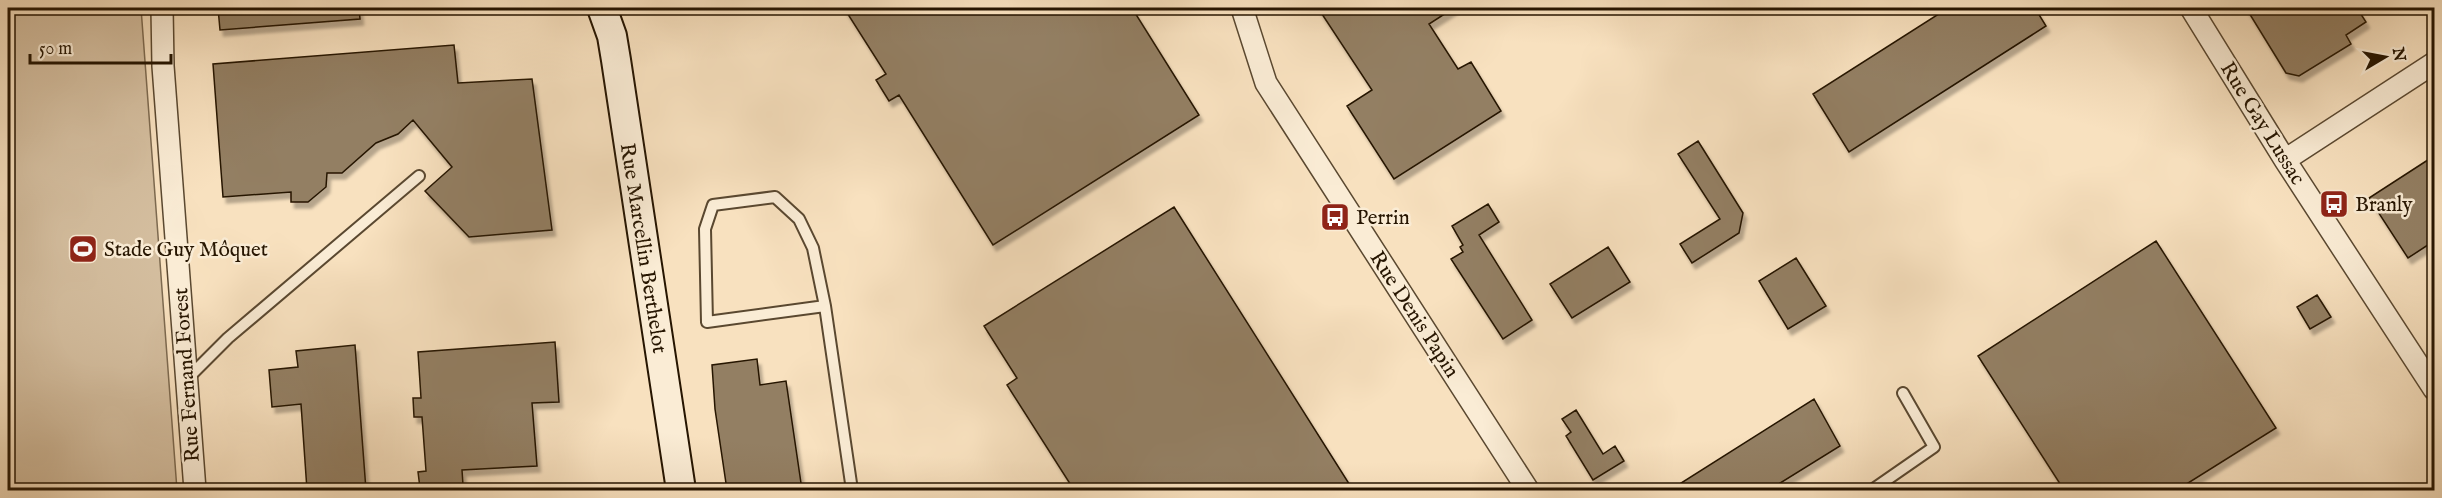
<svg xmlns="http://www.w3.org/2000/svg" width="2442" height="498" font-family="'IM FELL English',serif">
<defs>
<filter id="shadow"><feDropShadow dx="3.5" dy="6" stdDeviation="1.5" flood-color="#0004"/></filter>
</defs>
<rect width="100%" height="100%" fill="#f8e1bf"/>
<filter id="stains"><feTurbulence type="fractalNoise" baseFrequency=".00333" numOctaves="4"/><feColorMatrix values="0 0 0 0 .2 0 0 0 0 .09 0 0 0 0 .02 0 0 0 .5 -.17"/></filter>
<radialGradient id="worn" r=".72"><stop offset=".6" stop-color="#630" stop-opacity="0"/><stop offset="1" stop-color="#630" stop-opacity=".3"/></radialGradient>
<path fill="#d4be9f" stroke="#7d6a50" stroke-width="1.5" d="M8 8H141L177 490H8Z"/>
<path fill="#937f64" stroke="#261501" stroke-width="1.5" filter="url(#shadow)" d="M218 8H359L360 19 220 30Z
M844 8H1132L1199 115 993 245 899 95 889 101 876 80 886 74Z
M1318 8H1454L1429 24 1458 69 1471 62 1501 111 1394 179 1347 106 1372 90Z
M1948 8H2035L2046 26 1849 152 1813 94Z
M2246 8H2357L2366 22 2346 35 2351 44 2299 76 2286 73Z
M454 45 458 83 532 79 552 230 469 237 425 191 452 167 413 120 398 134 376 143 342 173H327L326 187 308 202H291V192L223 197 213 64Z
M1698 141 1743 213 1739 233 1692 263 1680 244 1720 219 1678 154Z
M2434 156V241L2408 258 2369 198Z
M1488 204 1499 222 1479 235 1532 320 1503 339 1451 259 1463 252 1460 247 1463 245 1452 226Z
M1174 207 1353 490H1074L1007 385 1017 378 984 326Z
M2156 241 2276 428 2177 490H2064L1978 356Z
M1608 247 1630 282 1572 318 1550 284Z
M1796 258 1826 306 1788 329 1759 281Z
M2317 295 2331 317 2310 329 2297 307Z
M555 342 559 402 532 403 537 466 462 470 463 485 420 488 418 472 426 471 422 417H414L413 398H421L418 352Z
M355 345 366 490H307L301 404 272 407 269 370 298 367 296 351Z
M757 359 760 385 786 381 802 490H727L715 409 712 365Z
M1814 399 1840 446 1769 490H1670Z
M1576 410 1603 454 1615 446 1624 461 1593 480 1566 436 1571 432 1562 419Z"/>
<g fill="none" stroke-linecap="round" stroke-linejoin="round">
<g stroke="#5a4830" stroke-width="14">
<path id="lane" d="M825 306 707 322 705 229 713 205 775 197 799 219 813 248 825 306 852 490
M186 380 228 338 419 176
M1872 490 1934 447 1903 393"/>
</g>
<g stroke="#5a4830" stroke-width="24">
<path id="street" d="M162 8 163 66 195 490
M1242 8 1266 83 1528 490
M2191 8 2285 160 2434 389
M2285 160 2434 63"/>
</g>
<g stroke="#261501" stroke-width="32">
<path id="secondary" d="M602 8 612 36 616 60 681 490"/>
</g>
<use href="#lane" stroke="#faecd5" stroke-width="10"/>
<use href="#street" stroke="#faecd5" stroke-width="21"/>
<use href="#secondary" stroke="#faecd5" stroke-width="28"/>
</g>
<defs>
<g id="bus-square" transform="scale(1.5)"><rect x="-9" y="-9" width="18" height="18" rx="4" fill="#8f2418" stroke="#faecd5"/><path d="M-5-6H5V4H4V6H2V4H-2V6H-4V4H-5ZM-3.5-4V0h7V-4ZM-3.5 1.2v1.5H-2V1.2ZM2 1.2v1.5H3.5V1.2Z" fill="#fff"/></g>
<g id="stadium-square" transform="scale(1.5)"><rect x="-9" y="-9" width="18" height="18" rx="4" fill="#8f2418" stroke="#faecd5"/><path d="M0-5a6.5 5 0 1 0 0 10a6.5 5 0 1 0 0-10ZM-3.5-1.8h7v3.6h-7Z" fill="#fff"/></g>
</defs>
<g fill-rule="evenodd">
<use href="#bus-square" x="2334" y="204"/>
<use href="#bus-square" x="1335" y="217"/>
<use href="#stadium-square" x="83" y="249"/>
</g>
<g text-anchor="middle" stroke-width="5" stroke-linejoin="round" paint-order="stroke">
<g font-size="21" fill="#261501" stroke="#faecd5">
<text transform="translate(2263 123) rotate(58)" y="7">Rue Gay Lussac</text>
<text transform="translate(644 248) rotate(81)" y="7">Rue Marcellin Berthelot</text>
<text transform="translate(1415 314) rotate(57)" y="7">Rue Denis Papin</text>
<text transform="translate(186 375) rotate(-94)" y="7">Rue Fernand Forest</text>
</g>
<g font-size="21" fill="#261501" stroke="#faecd5" text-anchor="start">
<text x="2355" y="211">Branly</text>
<text x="1356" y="224">Perrin</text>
<text x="104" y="256">Stade Guy Môquet</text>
</g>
</g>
<rect width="2442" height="498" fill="none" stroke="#f8e1bf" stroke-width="30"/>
<rect x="9" y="9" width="2424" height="480" fill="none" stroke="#261501" stroke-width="3"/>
<rect x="15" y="15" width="2412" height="468" fill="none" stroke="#261501" stroke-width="1.5"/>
<g transform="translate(2385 57) rotate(80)" stroke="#faecd5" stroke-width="4.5" paint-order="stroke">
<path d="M0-4.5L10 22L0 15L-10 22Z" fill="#261501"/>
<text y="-9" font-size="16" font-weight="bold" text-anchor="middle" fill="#261501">N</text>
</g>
<path d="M30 54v9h141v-9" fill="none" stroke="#261501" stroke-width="3"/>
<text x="39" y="54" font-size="18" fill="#261501" stroke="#faecd5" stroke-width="4.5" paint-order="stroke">50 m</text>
<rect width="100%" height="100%" filter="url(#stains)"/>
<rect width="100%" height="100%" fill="url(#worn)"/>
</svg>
